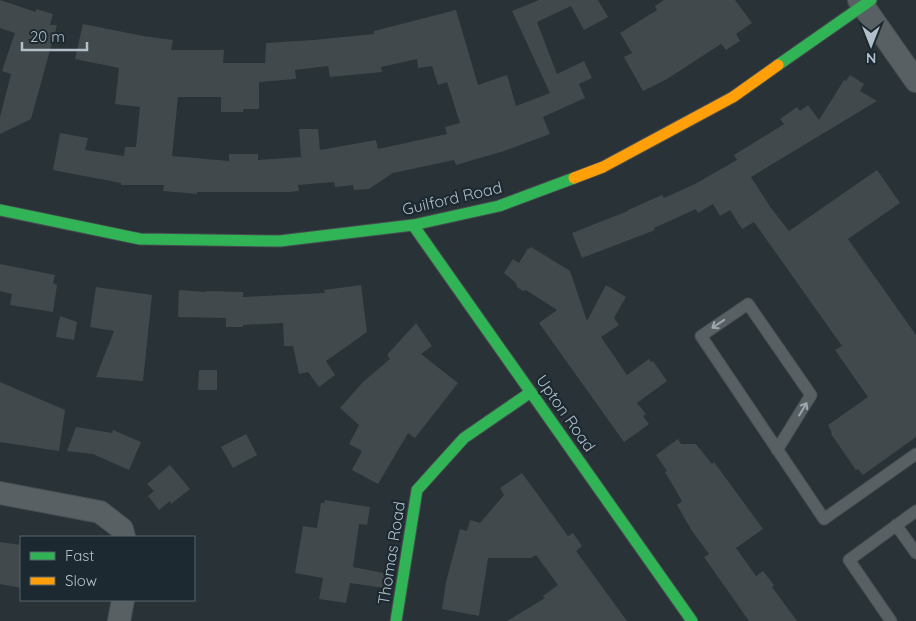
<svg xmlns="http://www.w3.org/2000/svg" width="916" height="621" font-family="Quicksand,sans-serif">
<rect width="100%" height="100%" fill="#293236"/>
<path fill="#41494c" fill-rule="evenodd" d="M0 0 36 12V9L53 14 50 25H57L31 119 0 134V117L11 74 2 71 15 33 0 28Z
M539 0H598L608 17 584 30 571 6 537 22 557 74 584 61 592 78 579 84 585 98 543 117 550 134 504 151 456 165 454 160 393 173 369 189 354 190 353 185 335 187 334 182 298 185 299 191 289 192H197V194L163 191 164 185H121V183L53 170 60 133 88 138 85 150 124 156 125 147H136L140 107 115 104 119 68 75 59 83 24 143 36 173 40 171 50H224L223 63H265L266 43 313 40 374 34V31L456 10 478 85 507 75 516 106 550 93 512 11ZM417 59 418 68 432 66 438 85 447 82 460 123 445 127 447 134 378 149 376 140 320 150 318 129H299L301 157 258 160V154H229V161L172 156 178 97H221V112H243V109H259V82L296 79 295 70 328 66 330 77 382 72 381 67Z
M664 0H735L752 23 736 34 740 41 726 50 721 44 667 79 643 91 624 57 632 53 620 33 657 10 655 6Z
M850 75 864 84 860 91 877 101 751 177 771 208 789 231 877 170 900 203 848 239 916 335V437L863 475 858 469 856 470 831 434 832 433 828 425 868 397 835 350 842 346 754 222 742 229 730 210 720 216 713 204 698 213 696 209 654 228 655 230 582 258 572 233 628 211V210L662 195 664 198 695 184 737 160 734 155 784 124 780 119 797 107 800 111 808 105 819 120 844 80 846 81Z
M531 247 570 271 587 321 606 285 626 297 614 318 619 325 601 337 627 375 649 359 651 362 653 361 667 381 637 403 646 414 643 416 649 424 624 442 539 323 557 310 526 290 523 291 517 287 516 283 504 273 513 259 519 263 528 248 529 249Z
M0 264 55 275 53 283 57 285 53 312 10 305 12 294 0 291Z
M361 285 367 332 326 361 335 375 319 387 308 372 299 374 293 346H284L283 323 243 325V327H226V318L178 317 179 290 205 292V291L243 292V297L325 293 324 290Z
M96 287 152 295 143 381 96 377 114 331 90 327Z
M60 316 77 322 74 340 56 337Z
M416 323 432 346 421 354 458 383 415 438 408 433 378 484 352 470 362 451 349 444 359 425 340 408 363 382 390 359 387 355Z
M199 370H217V390H198Z
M0 382 65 410 59 451 0 442Z
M76 427 112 433 113 430 141 442 129 470 93 454 67 451Z
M246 434 257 455 233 468 221 447Z
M678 439 681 444H696L712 464 714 462 763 529 736 548 756 576 763 571 774 585 772 587 797 621H749L704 557 709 554 692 531 677 505 682 501 665 472 667 471 656 455Z
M170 465 190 489 171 504 170 501 159 510 148 496 154 491 147 484Z
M522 473 568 536 573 533 582 546 576 551 627 621H507L545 598 543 596 558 585 536 555 531 558H488L479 616 442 609 446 582 460 529 467 531 470 520 480 523 504 495 500 488Z
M325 500 370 507 367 525 359 524 353 567 388 574 385 588 350 583 346 603 319 599 323 578 295 573 303 526 317 528 321 503H324Z
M0 542 21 545V588L0 584Z"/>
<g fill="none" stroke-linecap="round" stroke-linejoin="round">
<g stroke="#474d51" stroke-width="13">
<path id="lane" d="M777 450 811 395 748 304 701 336 824 519 916 454
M896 525 916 553
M891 621 849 560 916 511"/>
</g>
<g stroke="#474d51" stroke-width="24">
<path id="street" d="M859 0 916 81
M0 493 100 512 122 529 124 537
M119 621 123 600"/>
</g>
<g stroke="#474d51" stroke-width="13">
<path id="fast" d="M778 65 871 0
M0 210 140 239 280 241 413 225 499 206 574 178
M413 225 692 621
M396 621 417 490 464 438 531 392"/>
</g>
<g stroke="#474d51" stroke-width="13">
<path id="slow" d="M574 178 603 167 733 97 778 65"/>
</g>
<use href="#lane" stroke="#596064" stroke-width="11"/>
<use href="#street" stroke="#596064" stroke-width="22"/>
<use href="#fast" stroke="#30b455" stroke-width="11"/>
<use href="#slow" stroke="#ff9f0a" stroke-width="11"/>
</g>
<defs><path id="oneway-shaft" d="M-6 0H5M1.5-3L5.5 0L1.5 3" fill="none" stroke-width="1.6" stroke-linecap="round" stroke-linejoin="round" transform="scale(1.25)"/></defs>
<g stroke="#9ca7af">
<use href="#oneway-shaft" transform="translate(718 324) rotate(146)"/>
<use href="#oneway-shaft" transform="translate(803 409) rotate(-59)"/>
</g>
<g text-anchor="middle" stroke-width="4.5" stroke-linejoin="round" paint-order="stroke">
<g font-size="16" fill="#b2bfc8" stroke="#1c2931">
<text transform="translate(452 198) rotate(-13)" y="6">Guilford Road</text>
<text transform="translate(566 413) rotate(55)" y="6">Upton Road</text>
<text transform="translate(391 553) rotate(-81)" y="6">Thomas Road</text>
</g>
</g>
<rect x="20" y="536" width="175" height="65" fill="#1c2931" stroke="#58656d"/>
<rect x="30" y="552" width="25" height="8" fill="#30b455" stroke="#58656d"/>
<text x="65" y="561" font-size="15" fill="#b2bfc8">Fast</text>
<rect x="30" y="577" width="25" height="8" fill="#ff9f0a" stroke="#58656d"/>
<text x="65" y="586" font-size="15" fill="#b2bfc8">Slow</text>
<g transform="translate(871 45) rotate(180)" stroke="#1c2931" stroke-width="4" paint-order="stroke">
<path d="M0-4L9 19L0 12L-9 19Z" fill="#b2bfc8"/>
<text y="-8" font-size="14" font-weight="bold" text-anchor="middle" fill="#b2bfc8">N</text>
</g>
<path d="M22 42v8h65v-8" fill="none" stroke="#b2bfc8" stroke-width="2.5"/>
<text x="30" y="42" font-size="15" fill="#b2bfc8" stroke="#1c2931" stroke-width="4" paint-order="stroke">20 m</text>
</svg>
